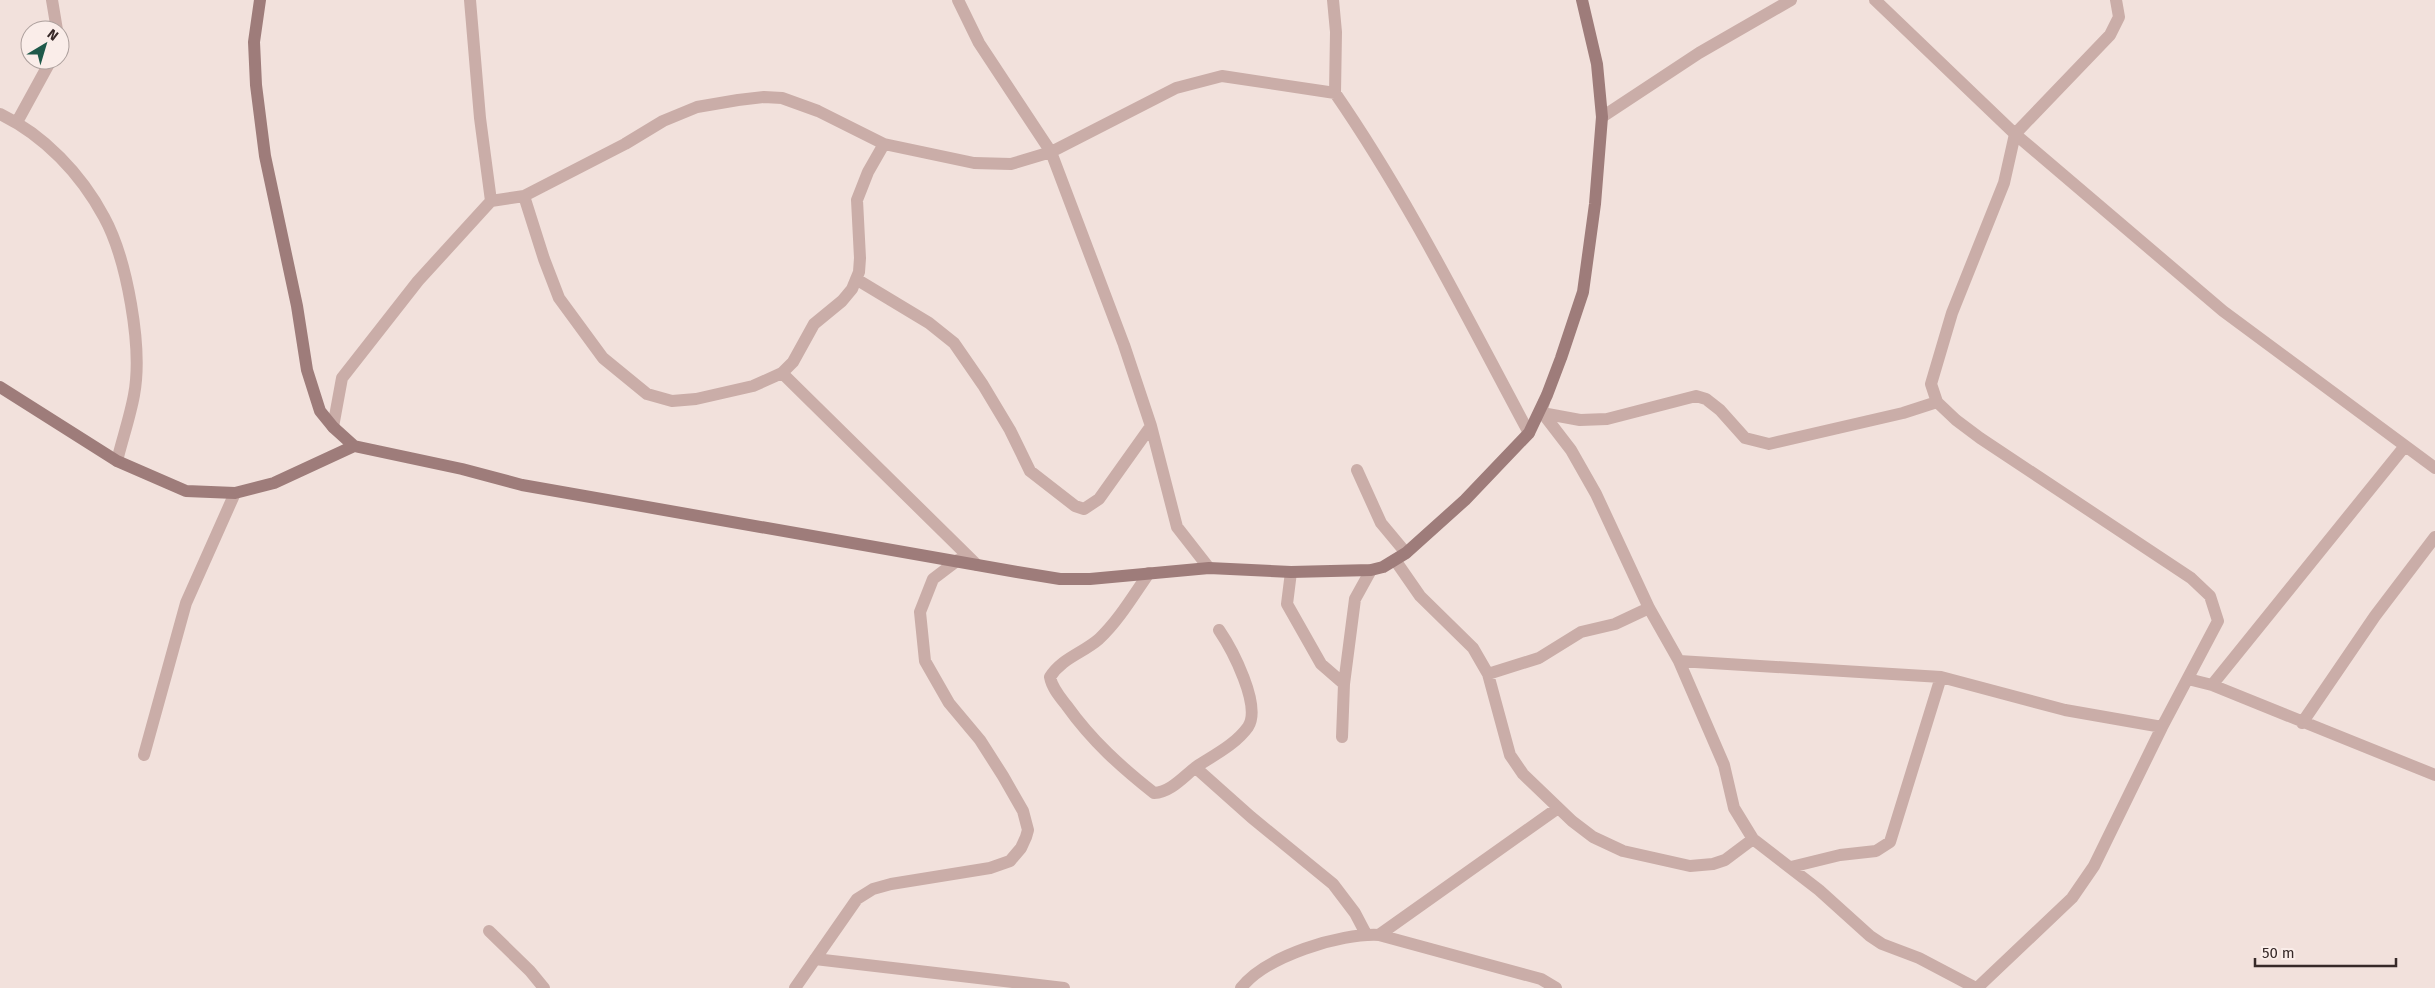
<svg xmlns="http://www.w3.org/2000/svg" width="2435" height="988" font-family="'Fira Sans',sans-serif">
<rect width="100%" height="100%" fill="#f2e1dc"/>
<g fill="none" stroke-linecap="round" stroke-linejoin="round">
<path stroke="#caada8" stroke-width="12" d="M52 0 57 30
M958 0 979 43 1051 152 1124 345 1151 426 1177 527 1209 568
M1333 0 1336 32 1335 93
M1875 0 2015 134 2004 183 1952 313 1931 384 1937 402 1956 420 1980 438 2191 578 2210 596 2218 621 2162 727 2094 866 2072 898 1977 988
M2116 0 2119 17 2110 35 2015 134 2223 311 2435 468
M0 114C44 135 81 174 104 217 127 259 143 348 134 395 130 417 122 440 117 461
M1602 117 1699 53 1791 0
M17 122 51 60
M524 196 544 259 559 298 603 358 647 394 672 401 696 399 753 386 782 373 793 362 814 324 842 301 852 289 859 272 860 258 857 200 868 172 884 144
M491 201 524 196 625 144 663 121 697 107 738 100 764 97 782 98 818 111 884 144 974 163 1011 164 1051 152 1176 88 1222 76 1335 93C1409 200 1467 318 1529 433
M856 279 929 323 954 343 983 385 1010 430 1030 471 1075 506 1084 509 1099 499 1151 426
M782 373 977 565
M1544 402 1541 411 1571 450 1596 494 1649 608 1679 661 1724 765 1734 808 1753 839 1819 890 1870 936 1882 944 1919 958 1976 988
M1542 413 1580 420 1607 419 1696 396 1706 399 1720 410 1745 438 1769 444 1903 413 1937 402
M333 427 342 378 418 281 491 201 480 118 470 0
M1357 470 1381 523 1406 553
M1395 560 1420 596 1473 648 1488 674 1510 755 1523 774 1572 821 1593 837 1623 851 1690 866 1713 864 1725 860 1753 839
M1291 572 1287 604 1321 664 1344 684
M1149 573C1133 596 1119 620 1099 639 1083 653 1062 658 1050 677 1052 688 1060 697 1067 706 1092 741 1121 767 1154 793 1171 792 1183 777 1196 767 1214 755 1235 745 1248 727 1262 706 1232 649 1219 630
M1679 661 1941 677 2065 710 2162 727
M1488 674 1539 658 1581 632 1615 624 1649 608
M2188 679 2212 685 2435 775
M2212 685 2405 446
M2302 723 2375 616 2435 537
M1342 737 1344 684 1355 599 1371 570
M144 755 186 603 235 493
M1196 768 1251 817 1333 884 1355 913 1366 934
M1791 867 1840 855 1876 851 1890 842 1941 677
M489 931 530 971 544 988
M1379 935 1558 808
M815 959 1064 988
M795 988 857 899 873 889 891 884 990 868 1010 861 1021 848 1026 837 1028 830 1023 811 1003 776 980 740 949 703 925 661 920 612 933 579 958 560
M1241 988C1266 956 1340 933 1379 935L1541 979 1556 988"/>
<path stroke="#9e7c7a" stroke-width="12" d="M260 0 254 42 256 85 265 156 297 306 307 370 320 411 333 427 354 446 462 469 522 485 1017 572 1060 579H1090L1209 568 1291 572 1371 570 1383 567 1406 553 1465 500 1529 433 1547 395 1561 358 1583 292 1595 204 1602 117 1597 64 1582 0
M0 387 117 461 186 491 235 493 274 483 354 446"/>
</g>
<g transform="translate(45 45) rotate(38)"><circle r="24" fill="#faede9" stroke="#ac9f9c"/>
<path d="M0-4L9 19L0 12L-9 19Z" fill="#1e594a"/>
<text y="-8" font-size="14" font-weight="bold" text-anchor="middle" fill="#372928">N</text>
</g>
<path d="M2255 958v8h141v-8" fill="none" stroke="#372928" stroke-width="2.5"/>
<text x="2262" y="958" font-size="15" fill="#372928" stroke="#faede9" stroke-width="4" paint-order="stroke">50 m</text>
</svg>
